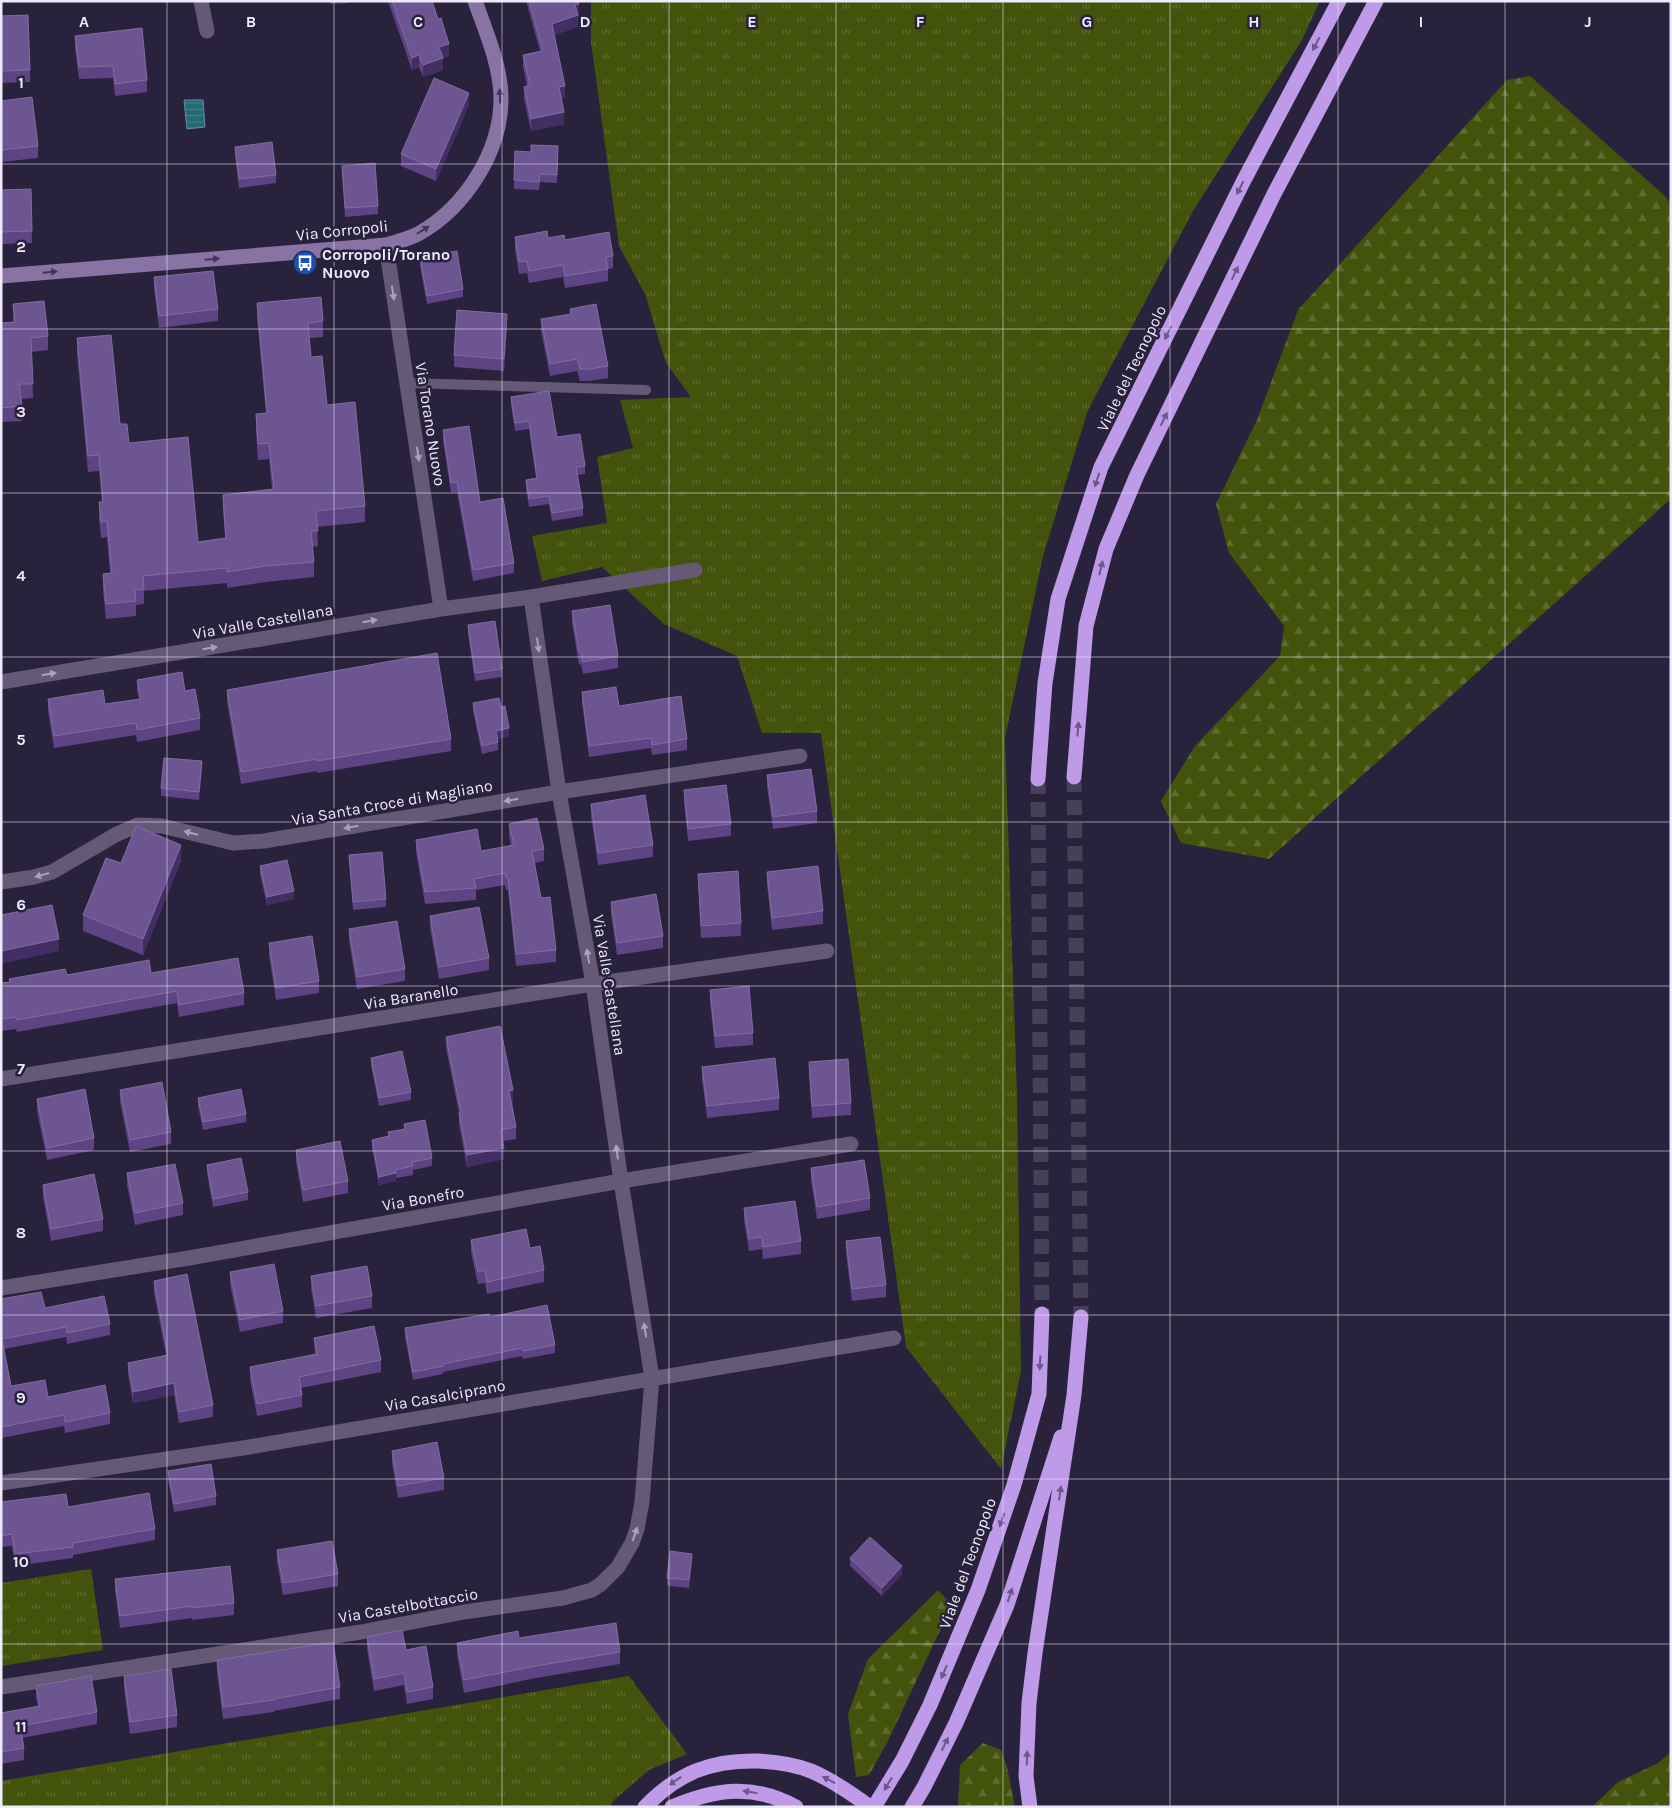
<svg xmlns="http://www.w3.org/2000/svg" width="1672" height="1808" font-family="Karla,sans-serif">
<defs>
<pattern id="grass-tufts" width="24" height="20" patternUnits="userSpaceOnUse" patternTransform="scale(1.25)"><rect width="24" height="20" fill="#44530b"/><path d="M3 7l-1-3M5 7V3M7 7l1-3M15 17l-1-3M17 17v-4M19 17l1-3" fill="none" stroke="#5f6c2f"/></pattern>
<pattern id="forest-firs" width="22" height="20" patternUnits="userSpaceOnUse" patternTransform="scale(1.25)"><rect width="22" height="20" fill="#44530b"/><path d="M5 1l3.5 6h-7zM16 11l3.5 6h-7z" fill="#5f6c2f"/></pattern>
<pattern id="water-rules" width="6" height="5" patternUnits="userSpaceOnUse" patternTransform="scale(1.25)"><rect width="6" height="5" fill="#246974"/><path d="M0 2.5h6" fill="none" stroke="#447f89"/></pattern>
</defs>
<rect width="100%" height="100%" fill="#28223c"/>
<path fill="url(#grass-tufts)" d="M591 1H1320L1302 40 1193 211 1088 410 1043 556 1005 738 1017 1096 1021 1371 1001 1469 906 1347 821 733H762L737 656 664 624 602 567 542 581 532 536 607 523 597 457 633 448 620 400 691 397 666 363 645 294 619 246 591 42Z
M91 1569 103 1650 1 1666V1583Z
M629 1676 687 1754 649 1770 613 1801 610 1807H1V1781Z"/>
<path fill="url(#forest-firs)" d="M1530 76 1666 197 1671 205V499L1269 859 1181 843 1161 801 1195 746 1280 656 1284 626 1229 553 1216 504 1257 420 1298 310 1507 80Z
M938 1590 952 1605 887 1743 869 1775 856 1777 848 1714 868 1659Z
M983 1743 1001 1750 1007 1767 1015 1807H958L960 1765Z
M1671 1752V1807H1592L1618 1782 1658 1763Z"/>
<path fill="url(#water-rules)" stroke="#61909d" d="M184 100H203L205 127 187 129Z"/>
<g fill="none" stroke-linecap="round" stroke-linejoin="round">
<path stroke="#464059" stroke-width="15" stroke-dasharray="15 8" stroke-linecap="butt" d="M1074 777 1081 1317
M1038 779 1042 1314"/>
<path stroke="#665877" stroke-width="10" d="M407 383 646 390"/>
<path stroke="#665877" stroke-width="15" d="M201 1 207 31
M386 245 441 609
M1 682 441 609 531 597 695 570
M1 882 34 877 52 872 117 834 138 825 162 826 233 843 264 841 559 792 800 756
M1 1079 593 984 827 951
M1 1288 189 1258 621 1181 851 1144
M1 1483 243 1448 894 1338
M1 1687 361 1632 464 1612 563 1598 592 1590 601 1584 618 1567 632 1543 637 1529 642 1502 652 1378 621 1181 593 984 559 792 531 597"/>
<path stroke="#8973a5" stroke-width="15" d="M1 276 386 245C397 242 408 239 418 234 465 208 502 151 501 96 500 64 486 32 475 1"/>
<path stroke="#be9ae8" stroke-width="15" d="M1074 777 1086 626 1106 549 1137 475 1274 194 1376 1
M1038 779 1045 683 1058 599 1101 467 1243 182 1339 1
M645 1807C678 1773 710 1760 758 1761 776 1762 794 1764 811 1771 832 1780 851 1793 870 1807
M672 1807C715 1789 752 1783 796 1807
M874 1807 902 1761 930 1705 978 1590 1014 1485 1039 1394 1042 1314
M912 1807 924 1787 956 1723 1007 1605 1061 1437
M1030 1807 1026 1776 1029 1703 1035 1653 1074 1395 1081 1317"/>
</g>
<path fill="#5e4385" d="M330 1H348V3L330 4Z
M388 1H432L449 56 443 58V70L423 77 419 67 412 70Z
M526 1H578L579 16H578V27L554 35 565 98 561 99 564 124 531 131 524 99V87L527 86 523 67V55L540 51Z
M1 16 30 70V82L1 83Z
M75 36 147 80V92L115 96 113 78 79 79 75 48Z
M1 101 38 146V158L1 162Z
M469 105 436 181 401 166V154Z
M558 146 557 183 540 182 539 190 514 189V180L531 152Z
M235 147 276 175V183L239 188 235 155Z
M342 166 378 206V214L345 217Z
M31 189 32 243 1 244V190Z
M515 237 565 240 613 256V268L608 269V281L565 288 563 277 529 283 527 273 519 274 515 249Z
M420 257 463 289V297L427 304 420 266Z
M154 277 218 309V321L159 328 154 289Z
M257 303 323 321V337L309 338 311 357 327 405 365 506V522L317 527 318 546 312 547 314 562V577L266 582 227 588V583L144 591V604L136 605V616L106 619 103 590V574L110 573 107 537 101 538 99 518V502H102L99 471 88 472 77 354V338L129 443 198 542 225 538 223 510V495L272 489 269 459 258 460 256 430V414L266 413 257 318Z
M13 304 48 336V350L31 352 33 398 21 399 22 406V421L1 422V323L13 322Z
M570 309 608 366V378L590 381H580L577 371 550 376 541 331V319L570 314Z
M507 326 504 371 454 367V355Z
M511 397 557 437 585 466V474L578 475 583 508V516L552 521 549 504 529 507 526 488V480L536 478 529 429 515 431 511 405Z
M443 430 480 502 514 563V573L473 581 457 492 451 493 443 441Z
M572 611 618 656V668L583 674 581 664 579 665 572 623Z
M468 625 502 669V677L475 681 468 634Z
M137 680 185 691 200 718V730L137 742 136 735 54 748 48 711V699L105 704 139 699 137 692Z
M227 690 451 739V751L317 773V771L241 784 227 702Z
M582 692 619 706 687 739V750L652 755 651 748 589 757 582 703Z
M473 703 501 707 509 736 498 739V750L482 754 473 711Z
M202 770 199 800 161 796V788Z
M767 775 817 811V823L773 829 767 787Z
M684 790 731 824V836L688 841 684 802Z
M591 804 653 845V857L598 865 591 816Z
M509 824 544 849V861L535 863 541 898 556 950V962L516 966 508 890H506L505 885 476 890V900L425 904 416 852V840L481 851 511 846 509 836Z
M349 855 386 899V907L353 910Z
M181 861 143 955 83 931V915L121 863Z
M260 866 294 899 267 905 260 874Z
M767 872 823 911V924L772 930 767 884Z
M698 874 741 923V936L701 938Z
M611 902 663 936V948L617 955 611 914Z
M430 916 489 958V970L439 979 430 928Z
M349 929 405 969V981L357 989 349 941Z
M269 943 319 981V993L276 1000 269 955Z
M151 973 244 993V1005L179 1017 177 1003 17 1032 16 1029 1 1031V983L9 982V979L67 975Z
M710 990 753 1033V1045L715 1048 710 1002Z
M446 1037 513 1102H512L516 1127V1139L503 1141 504 1159 467 1167 459 1124V1113L446 1048Z
M371 1058 411 1092V1100L379 1106 371 1066Z
M809 1062 851 1103V1115L812 1118 809 1074Z
M702 1067 779 1098V1110L707 1118 702 1079Z
M120 1090 171 1132V1144L130 1152 120 1102Z
M198 1098 246 1114V1122L203 1130 198 1106Z
M37 1099 94 1138V1150L47 1160 37 1111Z
M404 1124 432 1158V1166L413 1170V1175L396 1178V1181L379 1185 372 1148V1140L388 1136V1132L404 1129Z
M296 1150 348 1181V1193L303 1202 296 1162Z
M207 1165 248 1192V1200L213 1207 207 1173Z
M811 1168 870 1198V1210L817 1219 811 1180Z
M127 1173 183 1203V1215L135 1225 127 1185Z
M43 1185 103 1219V1231L51 1241 43 1197Z
M744 1208 801 1241V1254L763 1259 762 1249 749 1251 744 1220Z
M471 1240 530 1248 544 1270V1282L487 1294 485 1283 478 1284 471 1252Z
M846 1241 886 1285V1297L852 1301 846 1253Z
M230 1272 283 1311V1323L240 1332 230 1284Z
M311 1276 372 1296V1308L316 1318 311 1288Z
M154 1281 213 1405V1417L179 1423 174 1395 133 1403 128 1374V1363L166 1355 154 1293Z
M1 1299 45 1308 110 1324V1335L67 1344 66 1337 4 1349 11 1386 110 1413V1424L65 1433 64 1426 1 1438Z
M490 1317 555 1345V1353L523 1359 522 1356 443 1372V1374L413 1380 405 1337V1328Z
M314 1338 381 1360V1372L301 1388 302 1395V1407L257 1416 250 1380V1367L315 1354Z
M392 1451 444 1478V1490L398 1498 392 1463Z
M168 1471 216 1496V1505L174 1512 168 1479Z
M1 1502 68 1507 155 1529V1540L73 1555V1558L15 1566 12 1546 1 1547Z
M277 1550 338 1574V1586L283 1595 277 1562Z
M850 1558 902 1574 882 1596 850 1566Z
M692 1562 689 1588 667 1586V1578Z
M115 1579 234 1603V1615L192 1620V1618L120 1628 115 1591Z
M367 1637 433 1687V1699L407 1704 404 1685 374 1691 367 1649Z
M519 1638 620 1652V1664L536 1678 464 1693 457 1655V1643Z
M217 1660 340 1687V1699L274 1711V1712L223 1719 217 1672Z
M124 1676 177 1715V1727L130 1734 124 1688Z
M36 1686 97 1712V1724L22 1738 24 1748V1760L1 1764V1713L38 1707 36 1698Z"/>
<path fill="#422e62" d="M579 4 578 27 552 36V24L575 5Z
M449 44V56L439 59V47Z
M419 55V67L412 70V58Z
M443 58V70L423 77V65Z
M565 86V98L559 99V87Z
M469 93V105L436 181V169Z
M564 112V124L531 131V119Z
M507 314V326L504 371V359Z
M509 728V736L496 739V731Z
M202 761V770L199 800V792Z
M181 845V861L143 955V939Z
M294 891V899L267 905V897Z
M59 939V951L1 964V951Z
M513 1090V1102L509 1103V1091Z
M504 1148V1159L467 1167V1155Z
M396 1173V1181L379 1185V1177Z
M174 1383V1395L133 1403V1392Z
M692 1554V1562L689 1588V1580Z
M902 1566V1574L882 1596V1588Z"/>
<path fill="#6d5592" stroke="#826ca3" d="M392 1H432L438 19 441 18 449 44 439 47 443 58 423 65 419 55 412 58Z
M529 1H578L579 4 575 5 578 15 552 24 565 86 559 87 564 112 531 119 524 87 530 85 523 55 543 51Z
M28 15 30 70 1 71V16Z
M142 28 147 80 115 84 113 66 79 67 75 36Z
M434 78 469 93 436 169 401 154Z
M32 97 38 146 1 150V101Z
M272 142 276 175 239 179 235 147Z
M531 145 558 146 557 175 540 174 539 182 514 180 515 151 531 152Z
M375 163 378 206 345 208 342 166Z
M31 189 32 231 1 232V190Z
M547 231 548 238 564 235 565 240 609 232 613 256 606 257 608 269 565 276 563 265 529 271 527 261 519 262 515 237Z
M457 251 463 289 427 296 420 257Z
M213 271 218 309 159 316 154 277Z
M321 297 323 321 308 323 311 357 322 356 327 405 355 402 365 506 316 511 318 531H311L314 562 266 566 227 572V568L143 576 144 589 135 590 136 601 106 604 103 574 112 573 107 521 101 522 99 502H103L99 455 88 456 77 338 111 335 120 424H127L129 443 188 437 198 542 226 538 223 495 274 489 269 443 258 444 256 414 267 413 257 303Z
M44 301 48 336 31 338 33 384H19L22 406 1 408V323L15 322 13 304Z
M596 304 608 366 590 369H580L577 359 550 364 541 319 571 314 570 309Z
M457 310 507 314 504 359 454 355Z
M549 391 557 437 580 434 585 466 576 467 583 508 552 513 549 496 529 499 526 480 537 478 529 421 515 423 511 397Z
M469 426 480 502 503 498 514 563 473 570 457 482 451 483 443 430Z
M610 605 618 656 583 662 581 652H579L572 611Z
M495 621 502 669 475 673 468 625Z
M437 653 451 739 317 761V759L241 772 227 690Z
M182 672 185 691 195 689 200 718 137 730 136 723 54 736 48 699 103 690 105 704 141 699 137 680Z
M616 687 619 706 681 696 687 739 652 745 651 738 589 746 582 692Z
M499 698 501 707 505 706 509 728 496 731 498 742 482 746 473 703Z
M164 758 202 761 199 792 161 788Z
M811 769 817 811 773 817 767 775Z
M726 785 731 824 688 829 684 790Z
M645 795 653 845 598 853 591 804Z
M537 818 544 849 532 851 541 898 550 897 556 950 516 954 508 878H506L505 873 474 879 476 888 425 892 416 840 477 829 481 851 514 845 509 824Z
M136 826 181 845 143 939 83 915 106 858 121 863Z
M382 852 386 899 353 902 349 855Z
M287 860 294 891 267 897 260 866Z
M818 866 823 911 772 918 767 872Z
M738 871 741 923 701 926 698 874Z
M656 894 663 936 617 943 611 902Z
M52 905 59 939 1 951V915Z
M479 907 489 958 439 967 430 916Z
M397 921 405 969 357 977 349 929Z
M312 936 319 981 276 988 269 943Z
M238 958 244 993 179 1005 177 991 17 1020 16 1017 1 1019V983L10 982 9 979 65 969 67 975 149 960 151 973Z
M749 986 753 1033 715 1036 710 990Z
M500 1026 513 1090 509 1091 516 1127 501 1130 504 1148 467 1155 459 1113 461 1112 446 1037Z
M402 1051 411 1092 379 1098 371 1058Z
M775 1058 779 1098 707 1106 702 1067Z
M848 1059 851 1103 812 1106 809 1062Z
M162 1082 171 1132 130 1140 120 1090Z
M85 1089 94 1138 47 1148 37 1099Z
M241 1089 246 1114 203 1122 198 1098Z
M425 1120 432 1158 412 1162 413 1166 395 1170 396 1173 379 1177 372 1140 389 1136 388 1132 405 1129 404 1124Z
M340 1141 348 1181 303 1190 296 1150Z
M241 1158 248 1192 213 1199 207 1165Z
M864 1160 870 1198 817 1207 811 1168Z
M175 1164 183 1203 135 1213 127 1173Z
M94 1174 103 1219 51 1229 43 1185Z
M795 1201 801 1241 763 1247 762 1237 749 1239 744 1208Z
M526 1229 530 1248 540 1246 544 1270 487 1282 485 1270 478 1272 471 1240Z
M880 1237 886 1285 852 1289 846 1241Z
M274 1264 283 1311 240 1320 230 1272Z
M367 1266 372 1296 316 1306 311 1276Z
M187 1274 213 1405 179 1412 174 1383 133 1392 128 1363 168 1355 154 1281Z
M41 1292 45 1308 104 1296 110 1324 67 1333 66 1327 2 1339 11 1386 45 1380 48 1397 105 1385 110 1413 65 1422 64 1415 1 1427V1299Z
M547 1305 555 1345 523 1351 522 1348 443 1364V1366L413 1372 405 1328 489 1314 490 1317Z
M374 1326 381 1360 299 1377 302 1395 257 1404 250 1367 317 1354 314 1338Z
M437 1442 444 1478 398 1486 392 1451Z
M211 1464 216 1496 174 1504 168 1471Z
M149 1493 155 1529 73 1543V1547L15 1554 12 1534 1 1536V1502L66 1494 68 1507Z
M870 1537 902 1566 882 1588 850 1558Z
M332 1541 338 1574 283 1583 277 1550Z
M670 1551 692 1554 689 1580 667 1578Z
M230 1566 234 1603 192 1608V1606L120 1616 115 1579Z
M616 1623 620 1652 536 1666 464 1680 457 1643 518 1631 519 1638Z
M402 1630 406 1650 426 1646 433 1687 407 1692 404 1673 374 1679 367 1637Z
M333 1642 340 1687 274 1699V1700L223 1707 217 1660Z
M171 1669 177 1715 130 1722 124 1676Z
M91 1676 97 1712 20 1726 24 1748 1 1752V1713L40 1706 36 1686Z"/>
<defs><path id="oneway-solid" d="M-6-.8H1V-3.2L6.5 0L1 3.2V.8H-6Z" transform="scale(1.25)"/></defs>
<g fill="#6c5889">
<use href="#oneway-solid" transform="translate(1316 44) rotate(118)"/>
<use href="#oneway-solid" transform="translate(1240 188) rotate(117)"/>
<use href="#oneway-solid" transform="translate(1235 273) rotate(-64)"/>
<use href="#oneway-solid" transform="translate(1168 333) rotate(116)"/>
<use href="#oneway-solid" transform="translate(1164 419) rotate(-64)"/>
<use href="#oneway-solid" transform="translate(1097 480) rotate(108)"/>
<use href="#oneway-solid" transform="translate(1101 568) rotate(-76)"/>
<use href="#oneway-solid" transform="translate(1078 729) rotate(-85)"/>
<use href="#oneway-solid" transform="translate(1040 1363) rotate(93)"/>
<use href="#oneway-solid" transform="translate(1060 1493) rotate(-82)"/>
<use href="#oneway-solid" transform="translate(1002 1520) rotate(109)"/>
<use href="#oneway-solid" transform="translate(1010 1595) rotate(-72)"/>
<use href="#oneway-solid" transform="translate(944 1672) rotate(113)"/>
<use href="#oneway-solid" transform="translate(945 1744) rotate(-64)"/>
<use href="#oneway-solid" transform="translate(1027 1758) rotate(-88)"/>
<use href="#oneway-solid" transform="translate(829 1780) rotate(-153)"/>
<use href="#oneway-solid" transform="translate(675 1781) rotate(146)"/>
<use href="#oneway-solid" transform="translate(888 1784) rotate(121)"/>
<use href="#oneway-solid" transform="translate(750 1792) rotate(-170)"/>
</g>
<g fill="#403656">
<use href="#oneway-solid" transform="translate(500 96) rotate(-91)"/>
<use href="#oneway-solid" transform="translate(423 230) rotate(-32)"/>
<use href="#oneway-solid" transform="translate(212 259) rotate(-5)"/>
<use href="#oneway-solid" transform="translate(50 272) rotate(-5)"/>
</g>
<g fill="#aaa2ba">
<use href="#oneway-solid" transform="translate(393 293) rotate(81)"/>
<use href="#oneway-solid" transform="translate(418 454) rotate(81)"/>
<use href="#oneway-solid" transform="translate(370 621) rotate(-10)"/>
<use href="#oneway-solid" transform="translate(538 645) rotate(82)"/>
<use href="#oneway-solid" transform="translate(210 648) rotate(-9)"/>
<use href="#oneway-solid" transform="translate(49 674) rotate(-9)"/>
<use href="#oneway-solid" transform="translate(511 800) rotate(170)"/>
<use href="#oneway-solid" transform="translate(351 827) rotate(170)"/>
<use href="#oneway-solid" transform="translate(191 833) rotate(-166)"/>
<use href="#oneway-solid" transform="translate(42 875) rotate(164)"/>
<use href="#oneway-solid" transform="translate(588 956) rotate(-100)"/>
<use href="#oneway-solid" transform="translate(617 1152) rotate(-98)"/>
<use href="#oneway-solid" transform="translate(645 1330) rotate(-99)"/>
<use href="#oneway-solid" transform="translate(635 1534) rotate(-71)"/>
</g>
<path fill="none" stroke="#eeebfd" stroke-width="1" stroke-opacity="0.55" d="M167 1V1807M334 1V1807M502 1V1807M669 1V1807M836 1V1807M1003 1V1807M1170 1V1807M1338 1V1807M1505 1V1807M1 164H1671M1 329H1671M1 493H1671M1 657H1671M1 822H1671M1 986H1671M1 1151H1671M1 1315H1671M1 1479H1671M1 1644H1671"/>
<defs>
<g id="bus-disc" transform="scale(1.25)"><circle r="9.5" fill="#1a4fb4" stroke="#28223c"/><path d="M-5-6H5V4H4V6H2V4H-2V6H-4V4H-5ZM-3.5-4V0h7V-4ZM-3.5 1.2v1.5H-2V1.2ZM2 1.2v1.5H3.5V1.2Z" fill="#fff"/></g>
</defs>
<g fill-rule="evenodd">
<use href="#bus-disc" x="305" y="263"/>
</g>
<g text-anchor="middle" stroke-width="5" stroke-linejoin="round" paint-order="stroke">
<g font-size="16" fill="#eeebfd" stroke="#28223c">
<text transform="translate(342 230) rotate(-6)" y="6">Via Corropoli</text>
<text transform="translate(1131 368) rotate(-64)" y="6">Viale del Tecnopolo</text>
<text transform="translate(431 424) rotate(81)" y="6">Via Torano Nuovo</text>
<text transform="translate(263 621) rotate(-10)" y="6">Via Valle Castellana</text>
<text transform="translate(392 802) rotate(-10)" y="6">Via Santa Croce di Magliano</text>
<text transform="translate(610 985) rotate(81)" y="6">Via Valle Castellana</text>
<text transform="translate(411 996) rotate(-9)" y="6">Via Baranello</text>
<text transform="translate(423 1198) rotate(-10)" y="6">Via Bonefro</text>
<text transform="translate(445 1395) rotate(-10)" y="6">Via Casalciprano</text>
<text transform="translate(967 1563) rotate(-70)" y="6">Viale del Tecnopolo</text>
<text transform="translate(408 1605) rotate(-10)" y="6">Via Castelbottaccio</text>
</g>
<g font-size="16" font-weight="bold" fill="#eeebfd" stroke="#28223c" text-anchor="start">
<text x="322" y="260">Corropoli/Torano<tspan x="322" dy="18">Nuovo</tspan></text>
</g>
</g>
<g font-size="16" text-anchor="middle" font-weight="bold" fill="#eeebfd" stroke="#28223c" stroke-width="5" stroke-linejoin="round" paint-order="stroke">
<text x="84" y="27">A</text>
<text x="251" y="27">B</text>
<text x="418" y="27">C</text>
<text x="585" y="27">D</text>
<text x="752" y="27">E</text>
<text x="920" y="27">F</text>
<text x="1087" y="27">G</text>
<text x="1254" y="27">H</text>
<text x="1421" y="27">I</text>
<text x="1588" y="27">J</text>
<text x="21" y="88">1</text>
<text x="21" y="252">2</text>
<text x="21" y="417">3</text>
<text x="21" y="581">4</text>
<text x="21" y="745">5</text>
<text x="21" y="910">6</text>
<text x="21" y="1074">7</text>
<text x="21" y="1238">8</text>
<text x="21" y="1403">9</text>
<text x="21" y="1567">10</text>
<text x="21" y="1732">11</text>
</g>
<rect width="1672" height="1808" fill="none" stroke="#eeebfd" stroke-width="5"/>
</svg>
